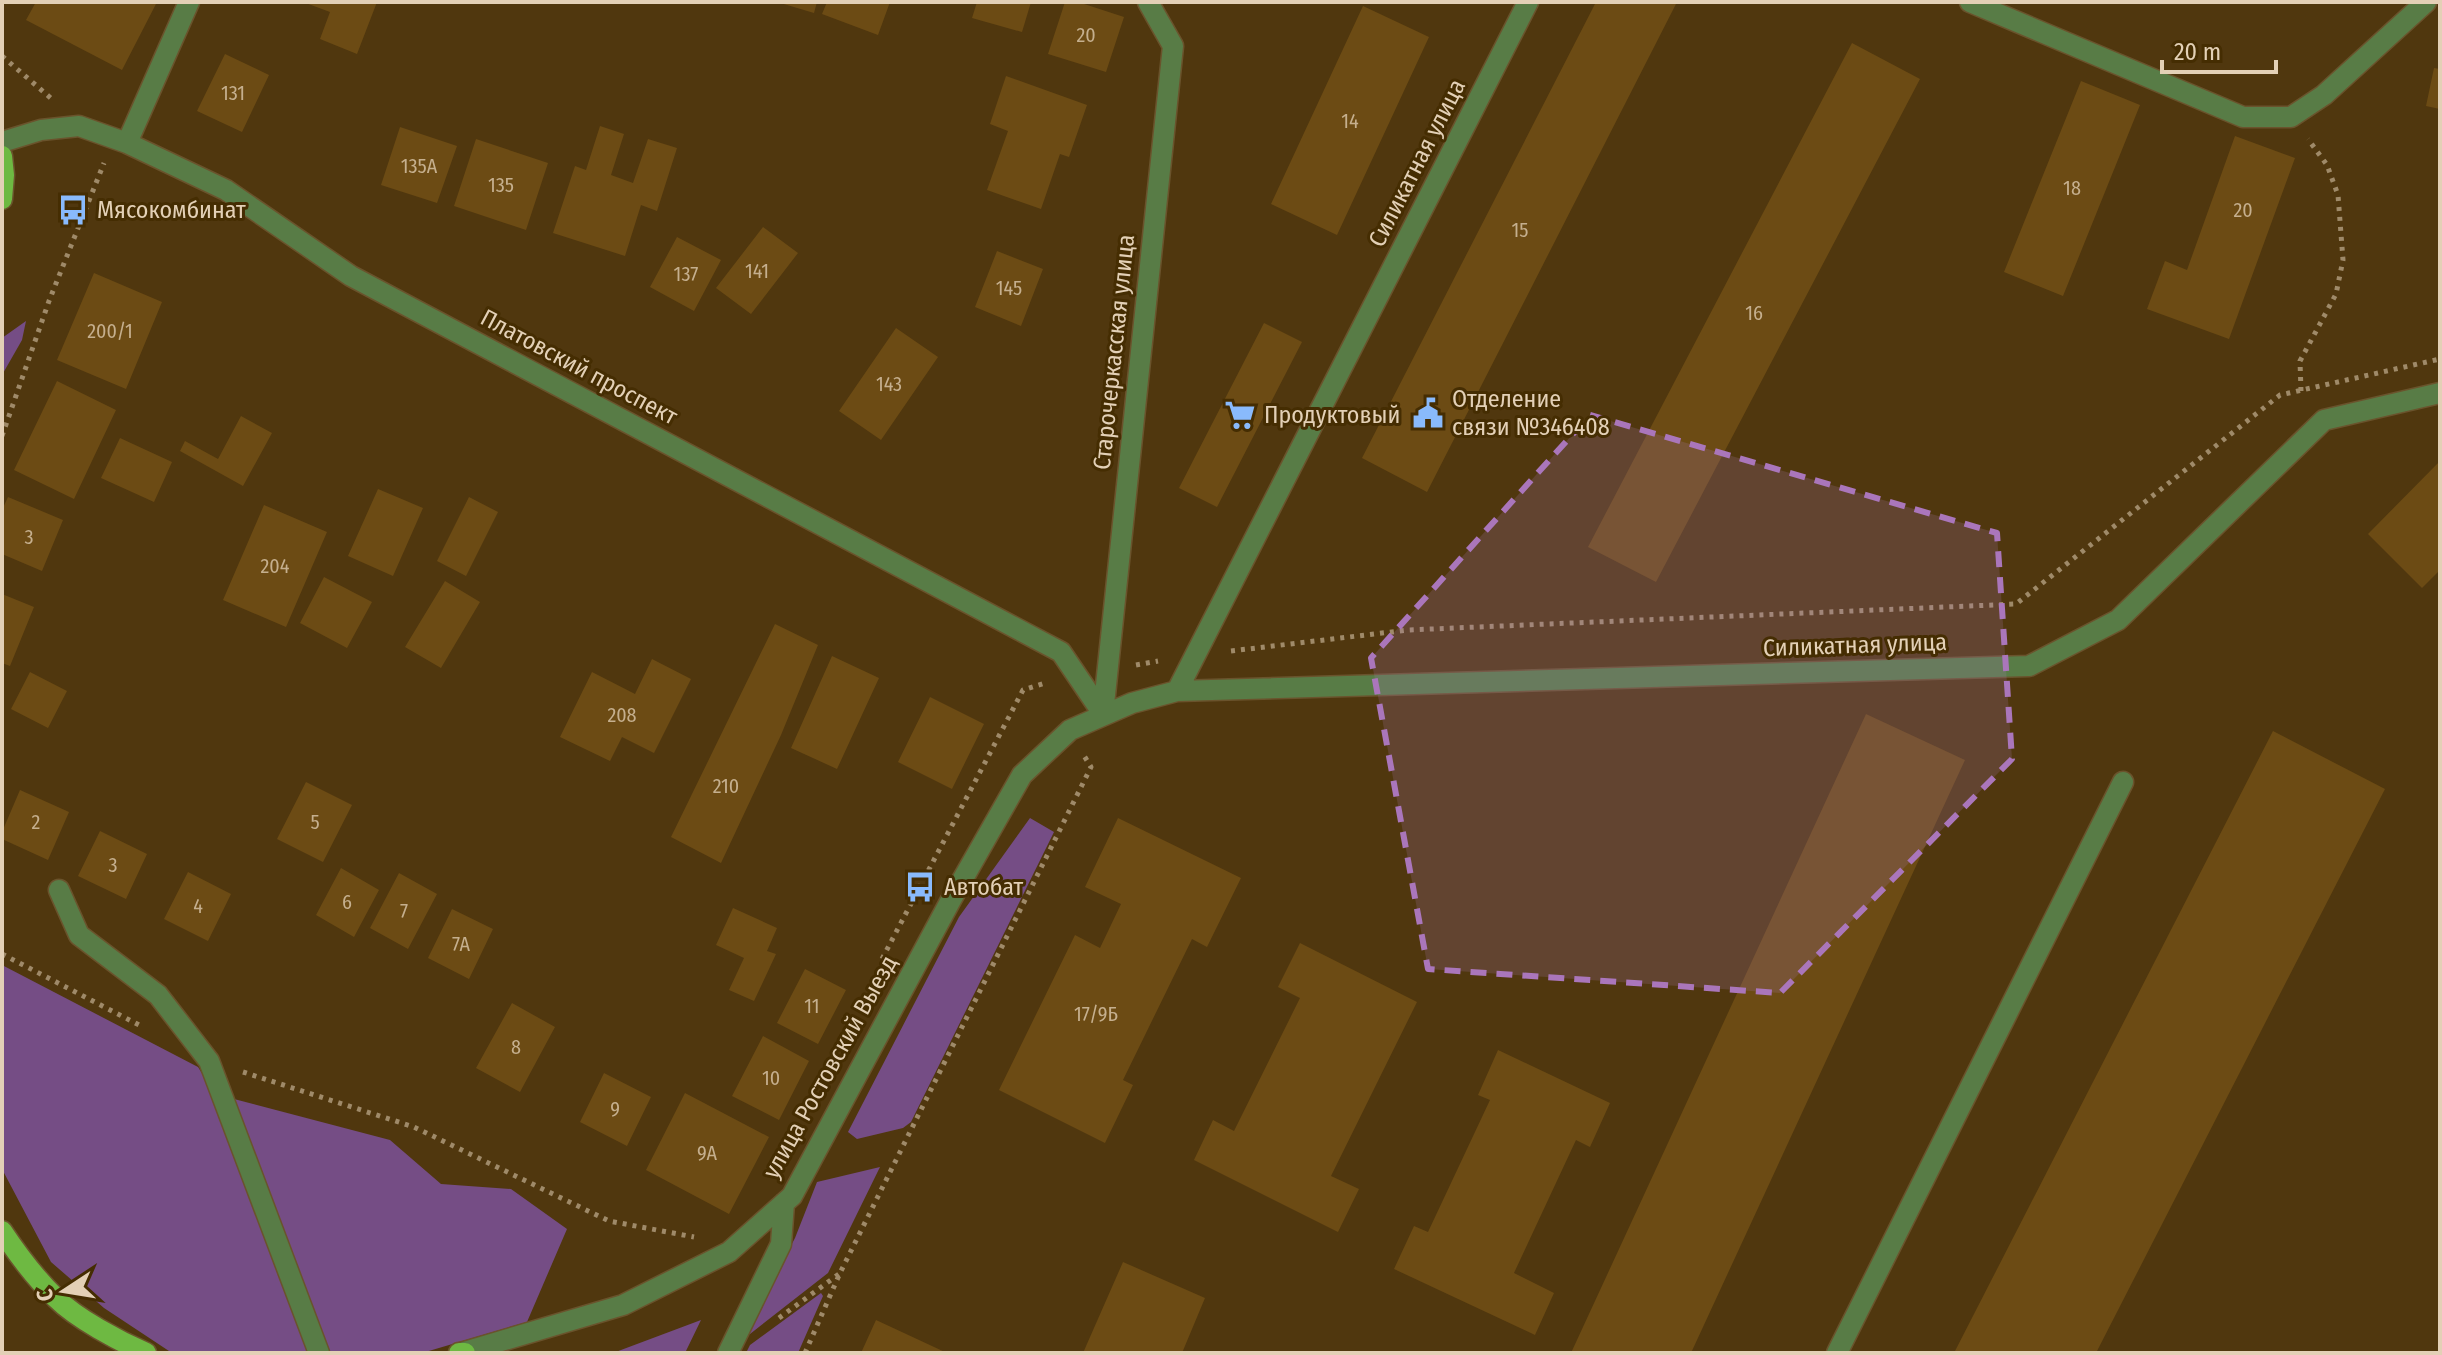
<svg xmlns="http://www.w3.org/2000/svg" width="2442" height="1355" font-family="'Fira Sans Condensed',sans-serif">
<rect width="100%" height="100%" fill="#50370e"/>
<path fill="#754d85" d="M26 321 22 340 2 375V338Z
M1030 818 1054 832 911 1122 903 1128 857 1139 848 1132 959 917Z
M2 965 198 1067 215 1094 390 1140 441 1184 511 1189 567 1229 527 1322 422 1353H172L104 1308 51 1262 2 1169Z
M880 1167 828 1273 750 1334 746 1331 795 1238 817 1182Z
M821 1293 823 1296 798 1353H746L750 1345Z
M701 1320 685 1353H613Z"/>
<path fill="#6c4b14" d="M36 2H157L122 70 26 20Z
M303 2H377L357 54 320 39 330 12Z
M777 2H817L814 13Z
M827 2H890L878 35 822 14Z
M977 2H1031L1022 32 972 18Z
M1065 2H1078L1124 17 1106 72 1048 54Z
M1596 2H1677L1427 492 1362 458Z
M1363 6 1429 37 1337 235 1271 204Z
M1852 43 1920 79 1656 582 1588 547Z
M225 54 269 75 242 132 197 111Z
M2434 68 2440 69V109L2426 106Z
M1006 76 1087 105 1069 157 1060 154 1041 209 987 190 1008 131 990 124Z
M2081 81 2140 105 2063 296 2004 272Z
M600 126 624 134 611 175 633 183 648 139 677 148 657 211 641 205 625 256 553 233 575 166 586 170Z
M400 127 457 146 437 203 381 185Z
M2235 136 2295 158 2229 339 2147 309 2165 261 2187 270Z
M476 139 548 163 526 230 454 206Z
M763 227 798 253 751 314 716 288Z
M677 237 721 260 694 311 650 287Z
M997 251 1043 269 1021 326 975 307Z
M94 273 162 302 126 389 57 360Z
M1264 323 1302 342 1217 507 1179 488Z
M896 328 938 357 881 440 839 411Z
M57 381 116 410 74 499 14 470Z
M241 416 272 433 243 486 180 451 185 441 218 459Z
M120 438 172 462 154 502 101 478Z
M2440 461V570L2422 588 2368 534Z
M378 489 423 508 393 576 348 556Z
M8 497 63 520 42 571 2 554V510Z
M469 497 498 512 466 576 437 561Z
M264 505 327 532 286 627 223 600Z
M324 577 372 602 347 648 300 623Z
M445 581 480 602 441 668 405 647Z
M2 594 34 607 10 666 2 663Z
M775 624 818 645 781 735 721 863 671 837Z
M832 656 879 678 837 769 791 748Z
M652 659 691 679 654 753 622 737 610 761 560 737 592 672 635 694Z
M30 672 67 691 48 728 11 709Z
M930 697 984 724 952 789 898 762Z
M1866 714 1965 760 1691 1353H1571Z
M2273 731 2385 789 2096 1353H1954Z
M306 782 352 805 323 862 277 839Z
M20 790 69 812 48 860 2 839V832Z
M1118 818 1241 878 1207 947 1192 939 1123 1080 1133 1085 1105 1143 999 1090 1075 935 1100 948 1121 904 1085 887Z
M100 831 147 854 126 899 78 876Z
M341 868 379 890 354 937 316 915Z
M188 872 231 894 208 941 164 919Z
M399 873 437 894 408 949 370 928Z
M733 908 777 928 767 951 776 954 754 1001 729 990 744 958 716 945Z
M452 909 493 929 469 979 428 958Z
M1300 943 1417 1002 1331 1176 1359 1189 1338 1232 1194 1160 1213 1120 1234 1131 1300 998 1278 987Z
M805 969 846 990 818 1044 777 1023Z
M512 1003 555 1027 520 1092 476 1068Z
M763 1036 809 1061 779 1120 732 1096Z
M1498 1050 1610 1103 1590 1147 1576 1140 1514 1273 1554 1293 1535 1335 1394 1269 1414 1226 1428 1232 1490 1100 1478 1095Z
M604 1073 651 1097 627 1146 580 1122Z
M685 1093 769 1137 729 1214 646 1170Z
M1123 1262 1205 1298 1182 1353H1083Z
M876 1320 947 1353H861Z"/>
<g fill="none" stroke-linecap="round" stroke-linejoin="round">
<g stroke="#6a532c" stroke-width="23">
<path id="minor" d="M1970 2 2243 117H2291L2324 95 2426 2
M2 142 41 130 79 126 127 143 226 190 351 276 1061 652 1103 714
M127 143 189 2
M1177 691 1528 2
M1103 714 1173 46 1148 2
M59 890 79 935 158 995 209 1061 319 1353
M464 1352 623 1305 729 1252 792 1196 952 898 1022 775 1070 730 1132 703 1177 691 2029 666 2118 620 2324 420 2440 393
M728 1353 781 1244 784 1203
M1837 1353 2123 782"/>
</g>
<g stroke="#6a532c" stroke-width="23">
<path id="major" d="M2 156 4 175 2 199
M2 1231C18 1255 35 1278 56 1298 77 1319 119 1341 146 1353
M459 1353H465"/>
</g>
<path stroke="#9f8a69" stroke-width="5" stroke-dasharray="4 6" stroke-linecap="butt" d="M2 56 53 100
M2301 391 2300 361 2336 294 2343 260 2338 195 2327 165 2308 139
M2 436 49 301 104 163
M1231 651 1408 630 2016 604 2280 395 2440 359
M1136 665 1158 661
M2 954 143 1027
M882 959 1023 690 1048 682
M243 1072 414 1127 609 1221 694 1237
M779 1318 839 1274
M805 1353 840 1273 1091 767 1083 754"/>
<use href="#minor" stroke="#587c46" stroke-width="20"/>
<use href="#major" stroke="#6eb942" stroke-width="20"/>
</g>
<path fill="#aa76bb" fill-opacity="0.2" stroke="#aa76bb" stroke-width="6" stroke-dasharray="16 10" stroke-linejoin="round" d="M1590 415 1997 533 2012 759 1780 993 1428 969 1371 658Z"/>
<defs>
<g id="bus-bare" transform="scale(2.4)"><path d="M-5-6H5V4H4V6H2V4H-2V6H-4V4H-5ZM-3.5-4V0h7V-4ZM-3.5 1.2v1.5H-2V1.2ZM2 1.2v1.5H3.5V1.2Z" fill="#89bafc" stroke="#452d02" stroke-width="2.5" paint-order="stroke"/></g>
<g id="civic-bare" transform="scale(2.4)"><path d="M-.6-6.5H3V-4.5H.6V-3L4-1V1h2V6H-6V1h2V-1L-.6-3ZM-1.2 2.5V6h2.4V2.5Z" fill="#89bafc" stroke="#452d02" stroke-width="2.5" paint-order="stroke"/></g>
<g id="supermarket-bare" transform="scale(2.4)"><path d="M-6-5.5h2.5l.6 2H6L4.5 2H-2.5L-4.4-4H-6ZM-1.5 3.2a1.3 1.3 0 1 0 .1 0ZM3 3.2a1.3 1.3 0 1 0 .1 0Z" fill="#89bafc" stroke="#452d02" stroke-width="2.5" paint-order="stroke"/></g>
</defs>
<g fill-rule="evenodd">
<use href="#bus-bare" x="73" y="210"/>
<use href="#civic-bare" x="1428" y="413"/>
<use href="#supermarket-bare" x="1240" y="415"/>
<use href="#bus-bare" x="920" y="887"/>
</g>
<g text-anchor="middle" stroke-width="6" stroke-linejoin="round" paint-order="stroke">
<g font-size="20" fill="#c5af8e">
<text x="1086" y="42">20</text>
<text x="233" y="100">131</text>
<text x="1350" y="128">14</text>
<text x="419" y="173">135А</text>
<text x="501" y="192">135</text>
<text x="2072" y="195">18</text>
<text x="2243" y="217">20</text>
<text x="1520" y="237">15</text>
<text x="757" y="278">141</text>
<text x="686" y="281">137</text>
<text x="1009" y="295">145</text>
<text x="1754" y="320">16</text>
<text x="110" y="338">200/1</text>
<text x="889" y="391">143</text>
<text x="29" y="544">3</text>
<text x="275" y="573">204</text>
<text x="622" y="722">208</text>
<text x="726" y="793">210</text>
<text x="36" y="829">2</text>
<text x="315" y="829">5</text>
<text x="113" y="872">3</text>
<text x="347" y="909">6</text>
<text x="198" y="913">4</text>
<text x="404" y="918">7</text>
<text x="461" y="951">7А</text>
<text x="812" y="1013">11</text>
<text x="1096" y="1021">17/9Б</text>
<text x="516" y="1054">8</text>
<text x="771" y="1085">10</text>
<text x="615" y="1116">9</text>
<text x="707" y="1160">9А</text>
</g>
<g font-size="24" fill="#e3d0b6" stroke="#452d02">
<text transform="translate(1417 163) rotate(-63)" y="8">Силикатная улица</text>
<text transform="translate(1114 352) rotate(-84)" y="8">Старочеркасская улица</text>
<text transform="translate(579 367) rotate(28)" y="8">Платовский проспект</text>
<text transform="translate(1855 645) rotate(-2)" y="8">Силикатная улица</text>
<text transform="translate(830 1067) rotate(-61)" y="8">улица Ростовский Выезд</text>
</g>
<g font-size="24" fill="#e3d0b6" stroke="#452d02" text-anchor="start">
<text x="97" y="218">Мясокомбинат</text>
<text x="1452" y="407">Отделение<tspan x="1452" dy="28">связи №346408</tspan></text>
<text x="1264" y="423">Продуктовый</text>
<text x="944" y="895">Автобат</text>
</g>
</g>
<rect width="2442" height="1355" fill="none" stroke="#e3d0b6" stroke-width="8"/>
<g transform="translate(64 1291) rotate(258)" stroke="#452d02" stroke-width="6" paint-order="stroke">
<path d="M0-6L14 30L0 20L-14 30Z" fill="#e3d0b6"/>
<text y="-12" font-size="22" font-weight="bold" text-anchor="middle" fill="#e3d0b6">С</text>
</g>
<path d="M2162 60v12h114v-12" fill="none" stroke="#e3d0b6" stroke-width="4"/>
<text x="2174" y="60" font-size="24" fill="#e3d0b6" stroke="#452d02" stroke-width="6" paint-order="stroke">20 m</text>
</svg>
